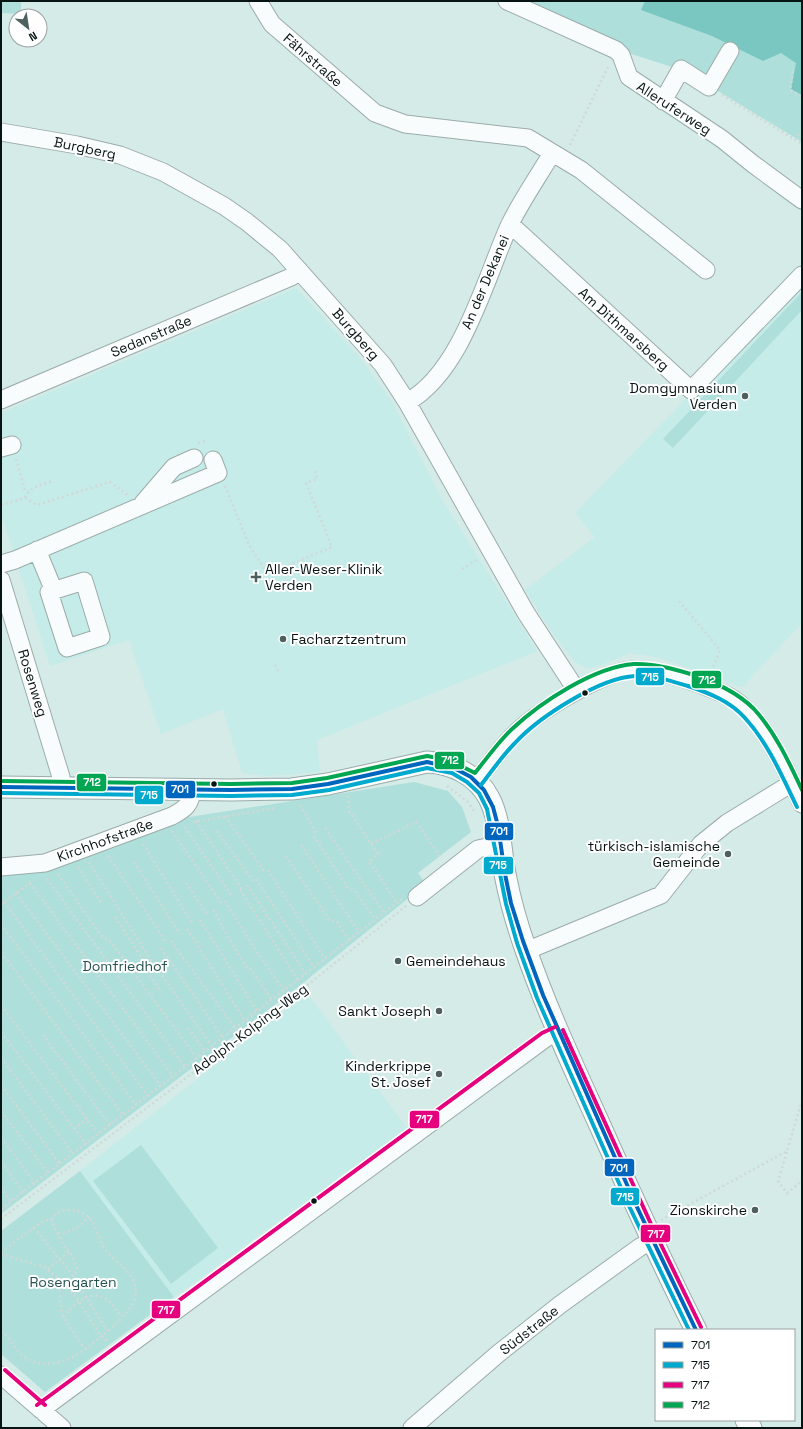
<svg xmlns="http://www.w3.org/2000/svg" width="803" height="1429" font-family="'Space Grotesk',sans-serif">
<rect width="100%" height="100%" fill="#d4ebe8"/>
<path fill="#c5ece8" d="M802 279V623L742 687 660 658 630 653 599 666 586 668 574 661 551 631 525 590 595 537 575 513Z
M296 288 361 359 392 402 444 503 537 651 317 740 320 772 268 776 242 773 223 709 161 734 129 640 50 666 1 514V413Z
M307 993 407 1128 174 1297 80 1171Z"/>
<path fill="#afdfdb" d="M1 1H21V14L1 13Z
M506 1H802V142L685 71 628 53Z
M802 292V310L673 448 663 439Z
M414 782 448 791 462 807 471 832 418 873 426 884 298 987 1 1214V872L183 818Z
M141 1145 218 1248 171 1284 93 1181Z
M80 1171 174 1297 45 1392 1 1354V1231Z"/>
<path fill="#7ac7c2" d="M645 1H802V95L791 89 796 63 781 53 763 61 712 36 641 10Z"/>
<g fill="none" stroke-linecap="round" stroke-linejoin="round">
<g stroke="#9bacaa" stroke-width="19">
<path id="minor" d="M258 1 272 24 375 113 405 124 528 138 581 170 706 270
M507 1 616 50 621 55 629 77 722 139 753 164 802 200
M663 101 681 69 709 87 730 51
M1 132 77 145 120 155 163 172 224 206 247 222 280 249 383 365 407 402 526 613 577 691
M510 224 691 390 802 275
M1 400 291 277 299 270
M407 402C461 373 485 280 509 226 521 201 538 177 552 153
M1 448 12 445
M143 503 174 467 194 458
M37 550 54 591
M1 564 15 560 218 473 213 460
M1 580 61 777 62 788
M84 581 101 637 67 648 49 592Z
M476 781C489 766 501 747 516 733 537 712 606 669 635 670 656 670 677 676 697 683 712 689 728 694 740 704 767 727 787 772 802 804
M1 867 45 863 172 816C185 809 191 805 192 789
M417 897 478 849 501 844
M526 951 661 895 701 844 727 823 792 783
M1 1375 62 1428
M41 1410 546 1038 558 1032
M412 1428 499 1353 561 1304 640 1247 653 1241"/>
</g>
<g stroke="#9bacaa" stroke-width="23">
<path id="major" d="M1 787 231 790 292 789 328 784 427 762C452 763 477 775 489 798 501 821 500 849 505 874 510 900 517 925 526 950 547 1011 575 1070 602 1130 632 1197 662 1264 696 1330
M746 1420 751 1428"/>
</g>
<path stroke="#d1d9d8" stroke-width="2.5" stroke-dasharray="2 3" stroke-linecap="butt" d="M793 71 790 90 802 97
M722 95 802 144
M795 140 802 130
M570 145 608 67
M198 443 205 441
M16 459 25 490 28 492
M225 486 249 545 268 574 332 547 306 483 317 479 315 471
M25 498C30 487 41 485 52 481L51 480
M1 505 25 498 37 505 110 482 128 495
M462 569 478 559
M679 601 720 650 711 673
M275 665 279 672
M447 786 468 802 475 813
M348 796 349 811 378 854 369 861 397 903
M300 805 317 834
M225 816 265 872
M196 821 242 889
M193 822 275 808
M185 827 232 896
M325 828 384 913
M172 831 222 904
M217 831 253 881
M314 836 348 888 356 892 375 919
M143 844 193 924
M371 844 416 822 442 859
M301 845 359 932
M108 856 167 943
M286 856 329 920 337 922 349 940
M89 862 149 957 212 1046
M134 862 180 934
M78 867 102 904
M268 870 325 959
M58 874 102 937 111 942 197 1058
M47 879 185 1067
M256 879 314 967
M30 883 173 1076
M186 883 207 914
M247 885 306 974
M240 890 298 980
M16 893 161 1086
M225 901 251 943 284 991
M4 902 148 1096
M1 904 34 880
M213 910 245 966 250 968 272 1000
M115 917 144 961
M200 920 257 1011
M1 924 136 1105
M187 929 245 1021
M171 941 235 1028
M161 948 223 1038
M1 952 123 1115
M141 963 161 992
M1 1005 96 1131
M188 1028 205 1051
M1 1032 86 1144
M43 1035 110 1125
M1 1058 73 1154
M1 1085 60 1164
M1 1111 48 1173
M74 1129 87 1119
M1 1138 35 1183
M787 1152 778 1181 787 1193 802 1181
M1 1162 23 1192
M1 1187 11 1202
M1 1209 402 899
M1 1219 304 988 406 906
M51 1219 63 1245 72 1255 77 1269 73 1277
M661 1220 787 1151 802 1100
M34 1228 68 1269 107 1330
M58 1233C72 1233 79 1226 90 1217
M1 1252 43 1221 51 1219C55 1213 63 1209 69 1210 97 1212 93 1230 105 1249 116 1264 141 1275 135 1298 132 1313 104 1334 92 1344 76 1357 56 1368 34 1362 14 1355 13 1338 1 1332
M1 1254 44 1267 59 1279 61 1308 63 1317 85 1349
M48 1269 69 1251
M60 1280 76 1297 99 1333 108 1342
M63 1317C84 1292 103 1285 121 1317"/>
<use href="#minor" stroke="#f9fcfc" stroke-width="17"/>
<use href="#major" stroke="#f9fcfc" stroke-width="21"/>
<g stroke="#fff" stroke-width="7">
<path id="bus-1" d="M1 787 231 790 292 789 328 784 427 762 454 768 471 777 484 790 493 807 498 826 505 874 511 903 523 941 543 995 636 1205 696 1330"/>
</g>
<g stroke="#fff" stroke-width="7">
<path id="bus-2" d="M481 785C492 771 502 756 515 743 539 717 599 678 635 676 652 675 671 681 688 686 709 693 730 701 745 718 768 743 782 776 797 807
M1 793 231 796 292 795 329 790 427 768 452 773 467 782 479 793 487 809 506 904 517 943 537 998 630 1208 689 1330"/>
</g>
<g stroke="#fff" stroke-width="7">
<path id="bus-3" d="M563 1030 651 1224 701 1327
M5 1370 45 1405
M37 1405 542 1033 555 1027"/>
</g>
<g stroke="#fff" stroke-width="7">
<path id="bus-4" d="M1 781 231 784 292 783 327 778 427 756 449 760 475 773C487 758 498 742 512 729 541 702 594 667 634 664 654 663 675 669 694 675 716 683 737 692 754 709 775 732 789 762 802 790"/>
</g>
<use href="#bus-1" stroke="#0065bd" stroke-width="4"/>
<use href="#bus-2" stroke="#00a9ce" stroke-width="4"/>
<use href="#bus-3" stroke="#e5007d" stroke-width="4"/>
<use href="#bus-4" stroke="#00a651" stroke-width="4"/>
</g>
<g fill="#4e605e" stroke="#fff" stroke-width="1.5">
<circle cx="745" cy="396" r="4"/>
<path d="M254 571h4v4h4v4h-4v4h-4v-4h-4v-4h4z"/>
<circle cx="283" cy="639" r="4"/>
<circle cx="728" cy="854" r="4"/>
<circle cx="398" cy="961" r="4"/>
<circle cx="439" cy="1011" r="4"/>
<circle cx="439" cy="1074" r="4"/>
<circle cx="755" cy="1210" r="4"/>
</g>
<g fill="#061514" stroke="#fff" stroke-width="1.5">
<circle cx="585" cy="693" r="3.5"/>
<circle cx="214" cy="784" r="3.5"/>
<circle cx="314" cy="1201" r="3.5"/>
</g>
<g text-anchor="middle" stroke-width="4" stroke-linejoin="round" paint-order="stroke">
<g font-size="14" fill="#061514" stroke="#fff">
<text transform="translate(313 60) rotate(41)" y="5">Fährstraße</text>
<text transform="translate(674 108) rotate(33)" y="5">Alleruferweg</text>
<text transform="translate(85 148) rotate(12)" y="5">Burgberg</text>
<text transform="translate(485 282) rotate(-67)" y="5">An der Dekanei</text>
<text transform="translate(624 329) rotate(42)" y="5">Am Dithmarsberg</text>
<text transform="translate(356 334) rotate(49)" y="5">Burgberg</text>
<text transform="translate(151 336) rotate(-23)" y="5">Sedanstraße</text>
<text transform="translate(33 683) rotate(73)" y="5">Rosenweg</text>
<text transform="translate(105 840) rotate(-20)" y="5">Kirchhofstraße</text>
<text transform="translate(250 1029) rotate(-37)" y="5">Adolph-Kolping-Weg</text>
<text transform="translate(529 1330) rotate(-38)" y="5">Südstraße</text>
</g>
<g font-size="14" fill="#061514" stroke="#fff" text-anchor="end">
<text x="737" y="393">Domgymnasium<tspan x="737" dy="16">Verden</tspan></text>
<text x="265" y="574" text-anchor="start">Aller-Weser-Klinik<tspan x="265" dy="16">Verden</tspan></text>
<text x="291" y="644" text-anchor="start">Facharztzentrum</text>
<text x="720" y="851">türkisch-islamische<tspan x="720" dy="16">Gemeinde</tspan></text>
<text x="406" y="966" text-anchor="start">Gemeindehaus</text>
<text x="431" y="1016">Sankt Joseph</text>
<text x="431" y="1071">Kinderkrippe<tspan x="431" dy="16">St. Josef</tspan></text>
<text x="747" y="1215">Zionskirche</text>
</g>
<g font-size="14" fill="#25524f" stroke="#fff">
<text x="125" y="971">Domfriedhof</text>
<text x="73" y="1287">Rosengarten</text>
</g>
</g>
<g stroke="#fff" stroke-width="1.5">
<rect x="635" y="667" width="30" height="19" rx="4" fill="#00a9ce"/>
<rect x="691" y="670" width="31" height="19" rx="4" fill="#00a651"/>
<rect x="434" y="751" width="31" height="19" rx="4" fill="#00a651"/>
<rect x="76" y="773" width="31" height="19" rx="4" fill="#00a651"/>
<rect x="165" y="780" width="31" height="19" rx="4" fill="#0065bd"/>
<rect x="134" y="785" width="30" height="20" rx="4" fill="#00a9ce"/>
<rect x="484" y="822" width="30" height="19" rx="4" fill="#0065bd"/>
<rect x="483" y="856" width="31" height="19" rx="4" fill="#00a9ce"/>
<rect x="409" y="1110" width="31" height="19" rx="4" fill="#e5007d"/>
<rect x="604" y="1158" width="31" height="19" rx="4" fill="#0065bd"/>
<rect x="610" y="1187" width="30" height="19" rx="4" fill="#00a9ce"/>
<rect x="640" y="1224" width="31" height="19" rx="4" fill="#e5007d"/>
<rect x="151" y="1300" width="30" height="19" rx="4" fill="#e5007d"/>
</g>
<g font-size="11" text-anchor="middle" font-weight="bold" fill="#fff">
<text x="650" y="681">715</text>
<text x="707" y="684">712</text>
<text x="450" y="764">712</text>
<text x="92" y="786">712</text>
<text x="180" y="793">701</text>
<text x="149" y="799">715</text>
<text x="499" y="835">701</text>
<text x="498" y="869">715</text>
<text x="424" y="1123">717</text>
<text x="619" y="1172">701</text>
<text x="625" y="1201">715</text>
<text x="656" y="1238">717</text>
<text x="166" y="1314">717</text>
</g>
<rect width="803" height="1429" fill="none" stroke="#061514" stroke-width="4"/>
<rect x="655" y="1329" width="140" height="92" fill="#ffffff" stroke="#9ba1a1"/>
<rect x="663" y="1342" width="20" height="6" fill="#0065bd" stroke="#9ba1a1"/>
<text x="691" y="1349" font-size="12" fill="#061514">701</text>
<rect x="663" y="1362" width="20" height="6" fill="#00a9ce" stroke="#9ba1a1"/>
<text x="691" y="1369" font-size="12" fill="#061514">715</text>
<rect x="663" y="1382" width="20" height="6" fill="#e5007d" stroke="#9ba1a1"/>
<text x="691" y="1389" font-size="12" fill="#061514">717</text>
<rect x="663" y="1402" width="20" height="6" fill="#00a651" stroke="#9ba1a1"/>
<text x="691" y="1409" font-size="12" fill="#061514">712</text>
<g transform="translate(28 28) rotate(150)"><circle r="19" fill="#ffffff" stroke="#9ba1a1"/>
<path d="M0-3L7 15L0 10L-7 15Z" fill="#4e605e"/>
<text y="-6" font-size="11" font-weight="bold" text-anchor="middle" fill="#061514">N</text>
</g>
</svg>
